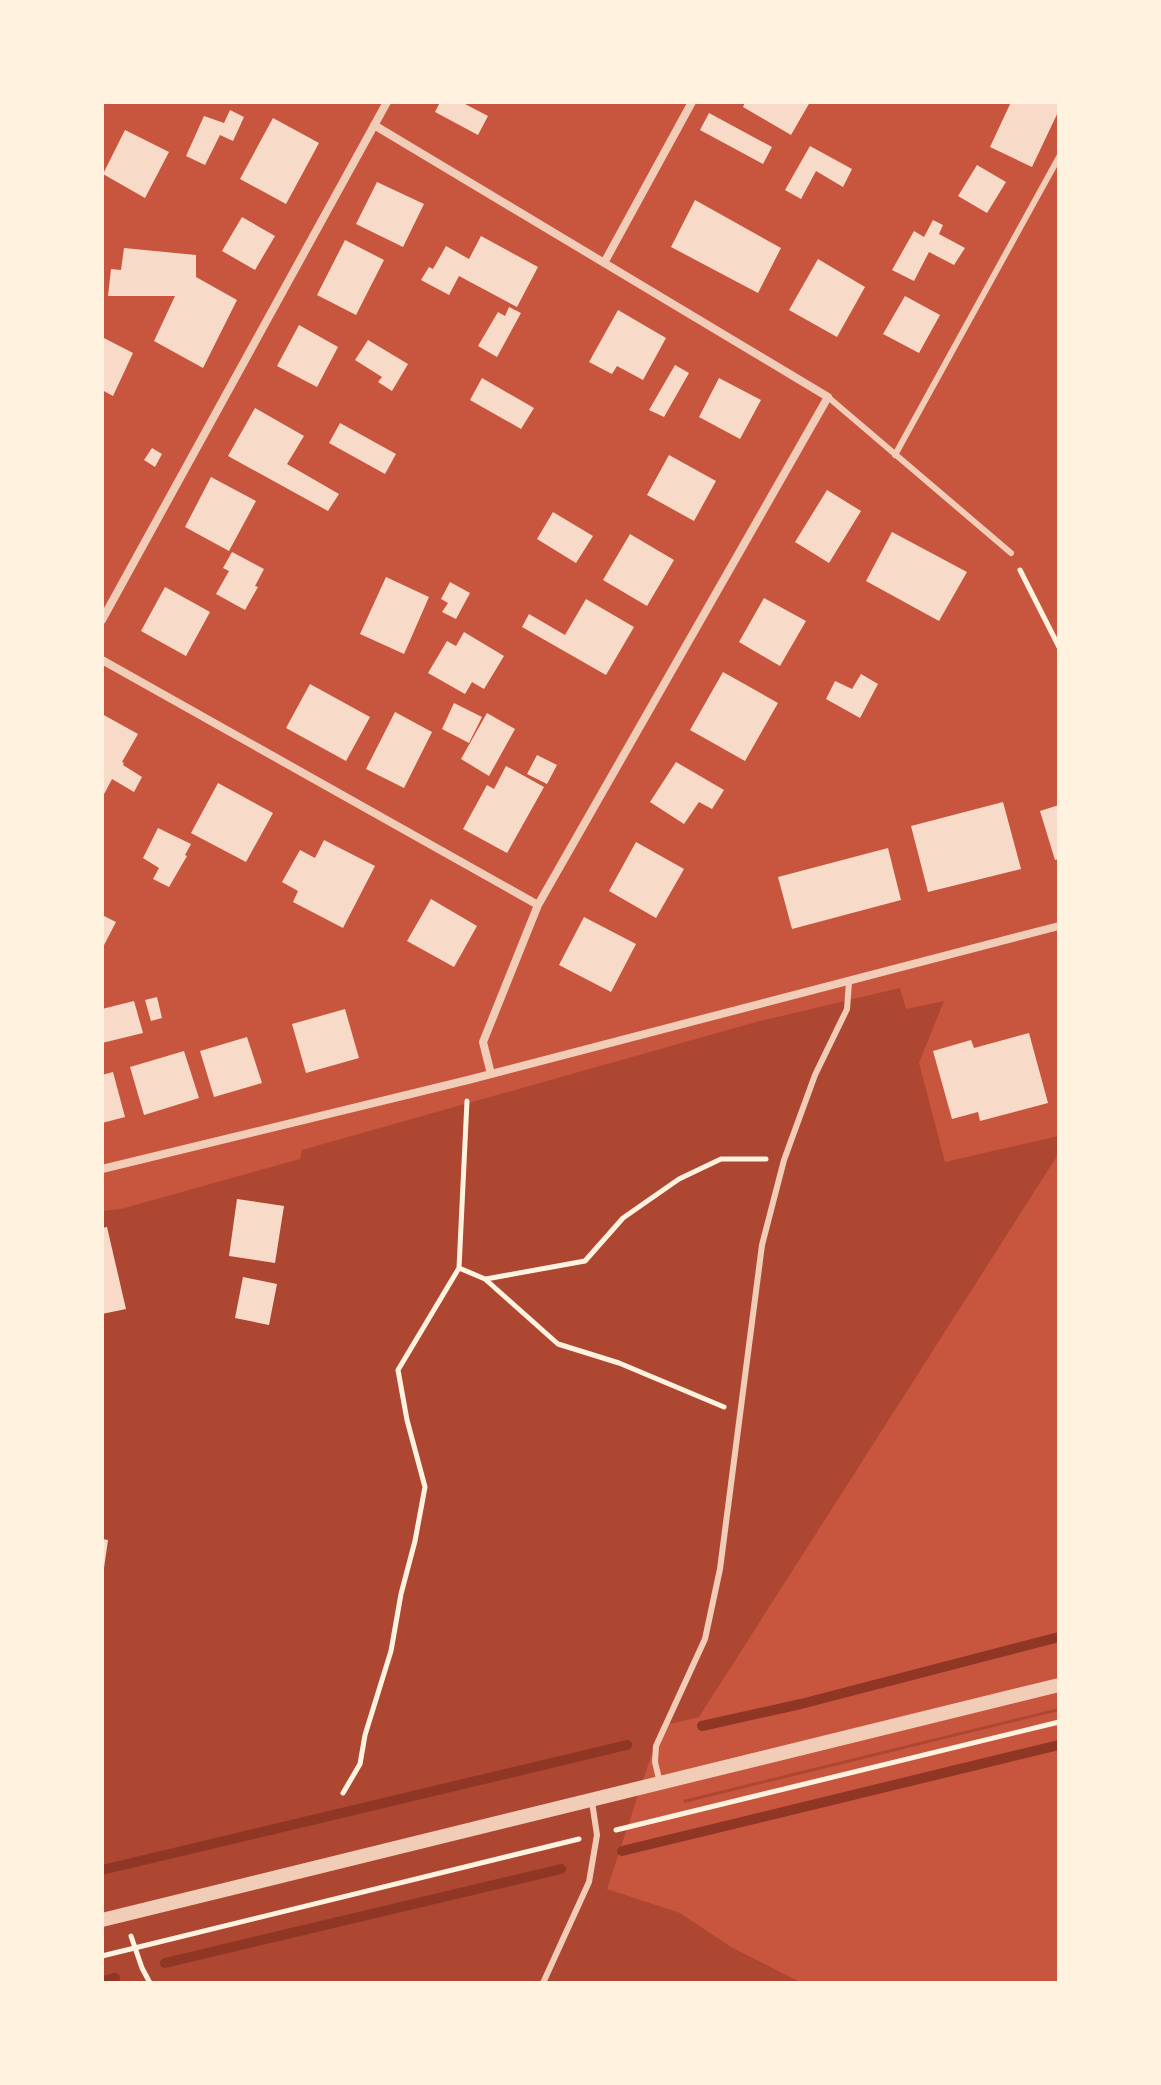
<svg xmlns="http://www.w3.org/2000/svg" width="1161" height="2085" font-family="'Fira Sans Condensed',sans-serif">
<rect width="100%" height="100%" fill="#c8553d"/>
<path fill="#ae4732" d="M900 988 906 1009 944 1001 919 1063 945 1162 1059 1136V1153L699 1717 661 1726 607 1889 680 1913 731 1947 802 1983H102V1211L121 1209 300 1159 302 1150 756 1022Z
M1059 1708V1711L684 1803 683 1800Z"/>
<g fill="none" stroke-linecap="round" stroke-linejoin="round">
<path stroke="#8f3625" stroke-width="10" d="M702 1726 801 1704 1059 1637
M622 1851 1059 1745
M102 1870 627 1745
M165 1963 561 1869
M102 1981 115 1978"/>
</g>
<path fill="#f7dbc8" d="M440 102H466L465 104 488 116 478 135 435 112Z
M745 102H810L791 135 743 107Z
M1011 102H1059V110L1032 167 990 147Z
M230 110 244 117 233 141 220 135 205 165 186 156 204 116 224 123Z
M709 113 772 147 763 164 700 130Z
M273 118 319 143 286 204 240 179Z
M125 130 169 152 145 198 103 174Z
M810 146 852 169 843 187 816 171 801 199 785 190Z
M977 165 1006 182 987 213 958 196Z
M377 182 424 204 403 247 356 224Z
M695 200 781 248 758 293 671 247Z
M242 217 275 236 255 270 222 251Z
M933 220 943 225 939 234 965 248 954 265 929 252 914 281 892 270 914 231 924 237Z
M481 236 538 267 517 307 459 276 449 295 421 280 429 267 433 269 446 246 469 259Z
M345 240 384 260 356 315 317 295Z
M124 248 196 255V277L237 300 203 368 154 341 175 296H108L111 269 121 270Z
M818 259 865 287 837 337 789 310Z
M905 296 940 315 919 353 883 334Z
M509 307 521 313 497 357 478 346 498 312 505 316Z
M618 310 666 338 643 380 617 366 612 374 589 362Z
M299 325 338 347 317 387 277 366Z
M102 337 133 353 113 396 102 390Z
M368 340 408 364 392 391 378 382 382 377 355 360Z
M675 365 689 373 664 417 649 410Z
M482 378 534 408 521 429 470 400Z
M719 378 761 400 740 439 699 417Z
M255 408 304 436 287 464 339 494 328 511 228 456Z
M340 423 396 454 385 474 329 443Z
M152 448 162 454 155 467 144 460Z
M669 455 716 481 694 521 647 495Z
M211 477 256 501 229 551 185 527Z
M827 490 861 511 829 563 795 542Z
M553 512 593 536 576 563 537 539Z
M892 532 967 572 939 621 866 581Z
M630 534 674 560 647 606 603 580Z
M232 552 264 569 255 586 258 587 245 610 216 594 229 571 223 568Z
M386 577 429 597 404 654 360 634Z
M450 582 470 593 456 619 442 612 448 603 441 599Z
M165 587 210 612 186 656 141 631Z
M764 598 806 621 780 666 739 642Z
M586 599 634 627 606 675 522 627 529 614 565 635Z
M464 632 504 656 484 689 472 682 465 694 428 673 447 641 456 646Z
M723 672 778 703 745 761 690 730Z
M861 674 878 684 860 718 826 699 835 681 852 689Z
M310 684 370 717 346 761 286 728Z
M454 703 482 717 469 743 442 729Z
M395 712 432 732 404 788 366 769Z
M487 713 515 729 489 776 461 759Z
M102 714 138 734 122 762 124 763 123 765 142 777 134 792 112 779 102 798Z
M537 755 557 765 547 784 527 774Z
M676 762 724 790 712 809 699 802 684 824 650 802Z
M506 766 544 787 507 853 463 829 487 785 494 789Z
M218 783 273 813 246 862 191 833Z
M1003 802 1021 869 928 892 911 826Z
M1059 805V859L1055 860 1040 811Z
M158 828 191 844 185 855 187 856 169 887 153 879 159 868 143 858Z
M324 840 375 866 343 928 293 902 298 891 282 882 300 850 315 858Z
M636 842 684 869 656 918 609 891Z
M888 848 901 900 792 929 778 877Z
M431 899 477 926 454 967 407 941Z
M102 915 116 922 102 949Z
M584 917 636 944 611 992 559 965Z
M157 997 162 1018 151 1021 145 1000Z
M134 1001 143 1033 102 1043V1009Z
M345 1009 359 1058 306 1073 292 1024Z
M1029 1033 1048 1103 980 1121 978 1112 952 1119 933 1051 971 1040 974 1048Z
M247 1037 262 1083 214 1097 200 1051Z
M184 1051 199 1098 144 1115 130 1067Z
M113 1072 125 1117 102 1123V1075Z
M237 1199 284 1206 275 1263 229 1256Z
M107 1227 126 1309 102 1314V1228Z
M243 1277 277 1284 269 1325 235 1318Z
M102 1539 108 1540 104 1568H102Z"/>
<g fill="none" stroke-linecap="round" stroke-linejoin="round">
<path stroke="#fff3e0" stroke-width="5" d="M1020 570 1059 647
M459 1268 467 1101
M486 1279 585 1261 623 1218 679 1179 721 1159H766
M343 1793 360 1764 365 1735 391 1651 401 1594 415 1541 425 1487 407 1420 398 1370 459 1268 485 1279 558 1344 619 1363 724 1407
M616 1830 1059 1722
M131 1936 142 1968 150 1983
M102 1956 579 1839"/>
<path stroke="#f1ccb7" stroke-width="6" d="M828 397 1011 553
M895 455 1059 157
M660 1783 655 1762 656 1746 705 1639 720 1569 762 1245 784 1160 815 1075 847 1009 849 982
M543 1983 589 1882 597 1835 592 1802"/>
<path stroke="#f1ccb7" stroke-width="8" d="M374 125 828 397 538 905 483 1042 491 1074
M604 263 692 102
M102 620 387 102
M102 660 538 905
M102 1169 468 1080 1059 926"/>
<path stroke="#f1ccb7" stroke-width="14" d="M102 1920 1059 1685"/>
</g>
<rect width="1161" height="2085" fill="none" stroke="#fff3e0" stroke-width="208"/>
</svg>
